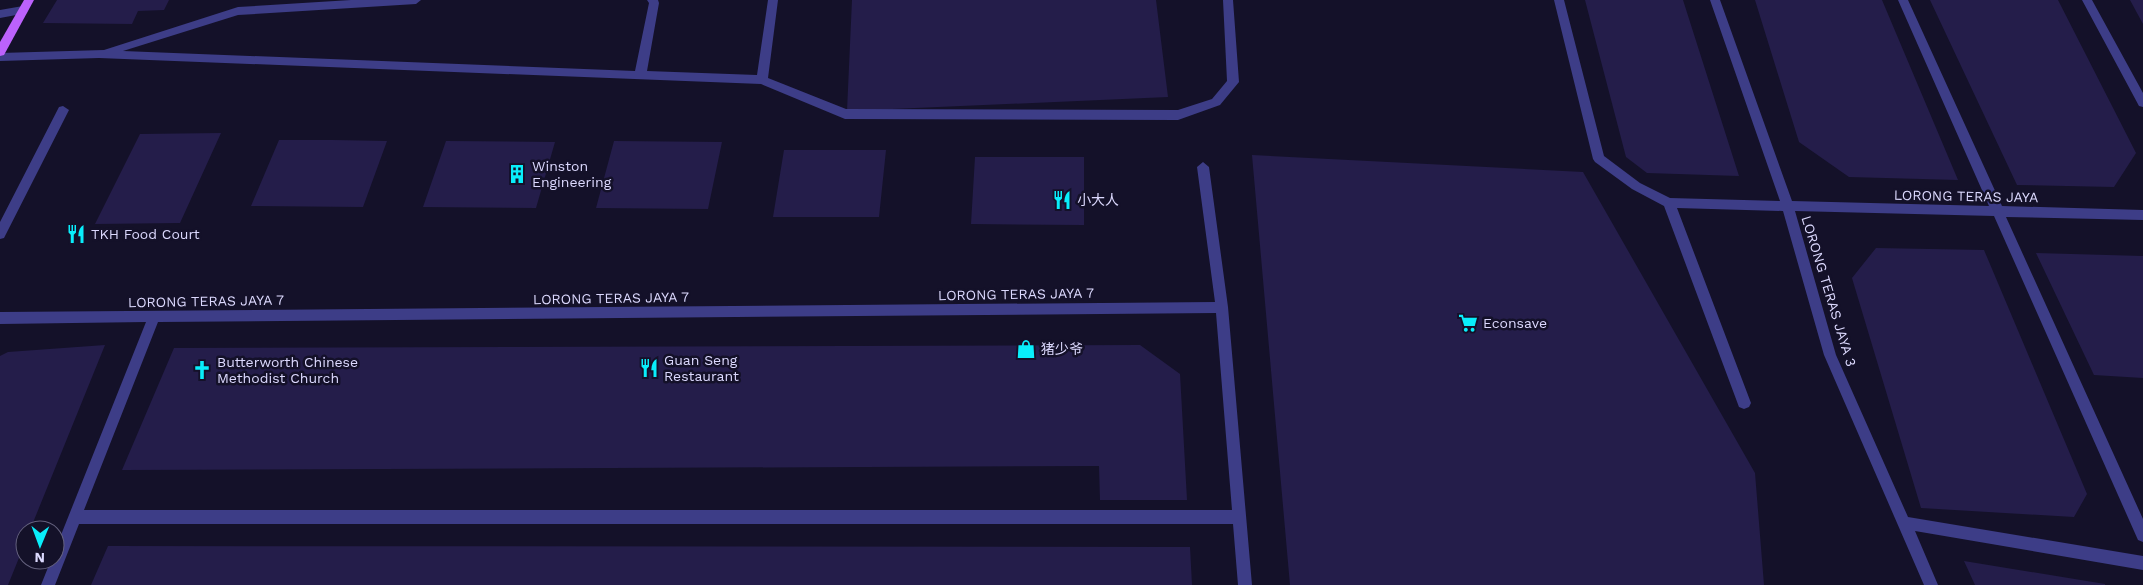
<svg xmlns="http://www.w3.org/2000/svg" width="2143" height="585" font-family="'Work Sans','Noto Sans SC',sans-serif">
<rect width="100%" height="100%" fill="#141129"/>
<path fill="#241d4a" d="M57 0H169L164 10 138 11 132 24 43 23Z
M852 0H1156L1168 97 847 111Z
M1585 0H1683L1739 176 1647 173 1626 157Z
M1755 0H1882L1958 180 1849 177 1799 142Z
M1930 0H2058L2136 153 2114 187 2017 185Z
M2130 0H2143V24Z
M221 133 180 223 95 224 140 134Z
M279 140H333L387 141 363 207 251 206Z
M446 141 555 142 536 208 423 207Z
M614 141 722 142 708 209 596 208Z
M784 150H886L879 217H773Z
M1252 155 1583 172 1755 473 1764 585H1290Z
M975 157H1084V225L971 224Z
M1876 248 1984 250 2087 494 2074 517 1921 508 1852 278Z
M2036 253 2143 256V378L2094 375Z
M105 345 30 530H25V543L8 585H0V356L8 352Z
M1140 345 1180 374 1187 500H1100L1099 466 122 470 174 348Z
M108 546 1190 547 1192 585H91Z
M1964 561 2105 584V585H1975Z"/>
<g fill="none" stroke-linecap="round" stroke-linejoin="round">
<path fill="#3d3d87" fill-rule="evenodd" d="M351 0H421L416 4 238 15 123 51 635 71 649 3 647 0H658L659 3 647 71 757 75 768 0H778L768 78 846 109 1178 110 1212 99 1227 81 1223 0H1233L1239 82 1220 105 1178 120 845 119 761 84 99 58 0 61V53L104 50 238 7Z
M1554 0H1564L1604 156 1640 183 1670 198 1780 201 1710 0H1720L1792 201 1989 206 1898 0H1908L2002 206 2143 210V220L2006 217 2143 519V542L2138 540 1994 216 1795 211 1836 355 1908 517 2143 556V570L1915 531 1938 585H1924L1824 355 1783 211 1677 208 1751 403 1749 407 1744 409 1739 407 1664 206 1632 189 1595 162 1593 159Z
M2082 0H2092L2143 93V107L2139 106Z
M23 6 27 7 28 10 27 13 0 18V10Z
M63 106 69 110 4 238 0 239V222L59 107Z
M1203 162 1209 167 1228 307 1252 585H1238L1233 524H79L55 585H41L51 560H55V550L146 322 0 324V312L1215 302 1197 167ZM1216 313 1232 510H84L158 322Z"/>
<path fill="#bc62fc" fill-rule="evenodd" d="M24 0H34L4 55 0 56V42Z"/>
</g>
<defs>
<g id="building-bare" transform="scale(1.5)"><path d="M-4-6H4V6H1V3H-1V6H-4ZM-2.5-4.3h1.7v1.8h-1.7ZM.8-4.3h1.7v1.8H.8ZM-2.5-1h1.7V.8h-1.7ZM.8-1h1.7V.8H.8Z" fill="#09eefb" stroke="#141129" stroke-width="2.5" paint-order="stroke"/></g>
<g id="restaurant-bare" transform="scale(1.5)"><path d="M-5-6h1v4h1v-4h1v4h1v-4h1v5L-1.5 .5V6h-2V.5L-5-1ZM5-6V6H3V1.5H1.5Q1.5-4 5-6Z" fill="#09eefb" stroke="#141129" stroke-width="2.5" paint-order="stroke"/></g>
<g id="supermarket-bare" transform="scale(1.5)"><path d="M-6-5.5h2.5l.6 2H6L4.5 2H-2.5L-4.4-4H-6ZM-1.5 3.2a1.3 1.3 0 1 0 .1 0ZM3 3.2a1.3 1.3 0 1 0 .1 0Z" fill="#09eefb" stroke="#141129" stroke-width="2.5" paint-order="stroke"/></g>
<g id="shop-bare" transform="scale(1.5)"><path d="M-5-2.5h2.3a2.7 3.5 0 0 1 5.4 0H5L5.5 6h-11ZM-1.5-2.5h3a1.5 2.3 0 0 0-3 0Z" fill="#09eefb" stroke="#141129" stroke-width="2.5" paint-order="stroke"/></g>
<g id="church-bare" transform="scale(1.5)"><path d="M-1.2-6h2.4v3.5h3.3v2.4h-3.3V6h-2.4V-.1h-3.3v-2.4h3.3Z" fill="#09eefb" stroke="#141129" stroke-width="2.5" paint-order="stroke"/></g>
</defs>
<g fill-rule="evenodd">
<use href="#building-bare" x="517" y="174"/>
<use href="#restaurant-bare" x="1062" y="200"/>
<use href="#restaurant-bare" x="76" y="234"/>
<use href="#supermarket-bare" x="1468" y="323"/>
<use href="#shop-bare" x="1026" y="349"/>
<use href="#restaurant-bare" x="649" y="368"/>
<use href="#church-bare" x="202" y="370"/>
</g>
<g text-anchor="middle" stroke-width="5" stroke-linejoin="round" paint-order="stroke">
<g font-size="14" fill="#dcd9fe" stroke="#141129" text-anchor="start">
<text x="532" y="171">Winston<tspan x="532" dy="16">Engineering</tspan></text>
<text x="1077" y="205">小大人</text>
<text x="91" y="239">TKH Food Court</text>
<text x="1483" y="328">Econsave</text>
<text x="1041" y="354">猪少爷</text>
<text x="664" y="365">Guan Seng<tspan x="664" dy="16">Restaurant</tspan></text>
<text x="217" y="367">Butterworth Chinese<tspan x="217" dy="16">Methodist Church</tspan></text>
</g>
<g font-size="14" fill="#dcd9fe" stroke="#141129">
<text transform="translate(1966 196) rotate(1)" y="5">LORONG TERAS JAYA</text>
<text transform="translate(1829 291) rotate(73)" y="5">LORONG TERAS JAYA 3</text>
<text transform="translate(1016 294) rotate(-1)" y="5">LORONG TERAS JAYA 7</text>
<text transform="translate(611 298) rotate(-1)" y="5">LORONG TERAS JAYA 7</text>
<text transform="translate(206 301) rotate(-1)" y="5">LORONG TERAS JAYA 7</text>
</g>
</g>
<g transform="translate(40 545) rotate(181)"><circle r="24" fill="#141129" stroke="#64617e"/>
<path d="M0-4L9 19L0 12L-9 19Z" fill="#09eefb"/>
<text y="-8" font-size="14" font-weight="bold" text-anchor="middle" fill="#dcd9fe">N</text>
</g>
</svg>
